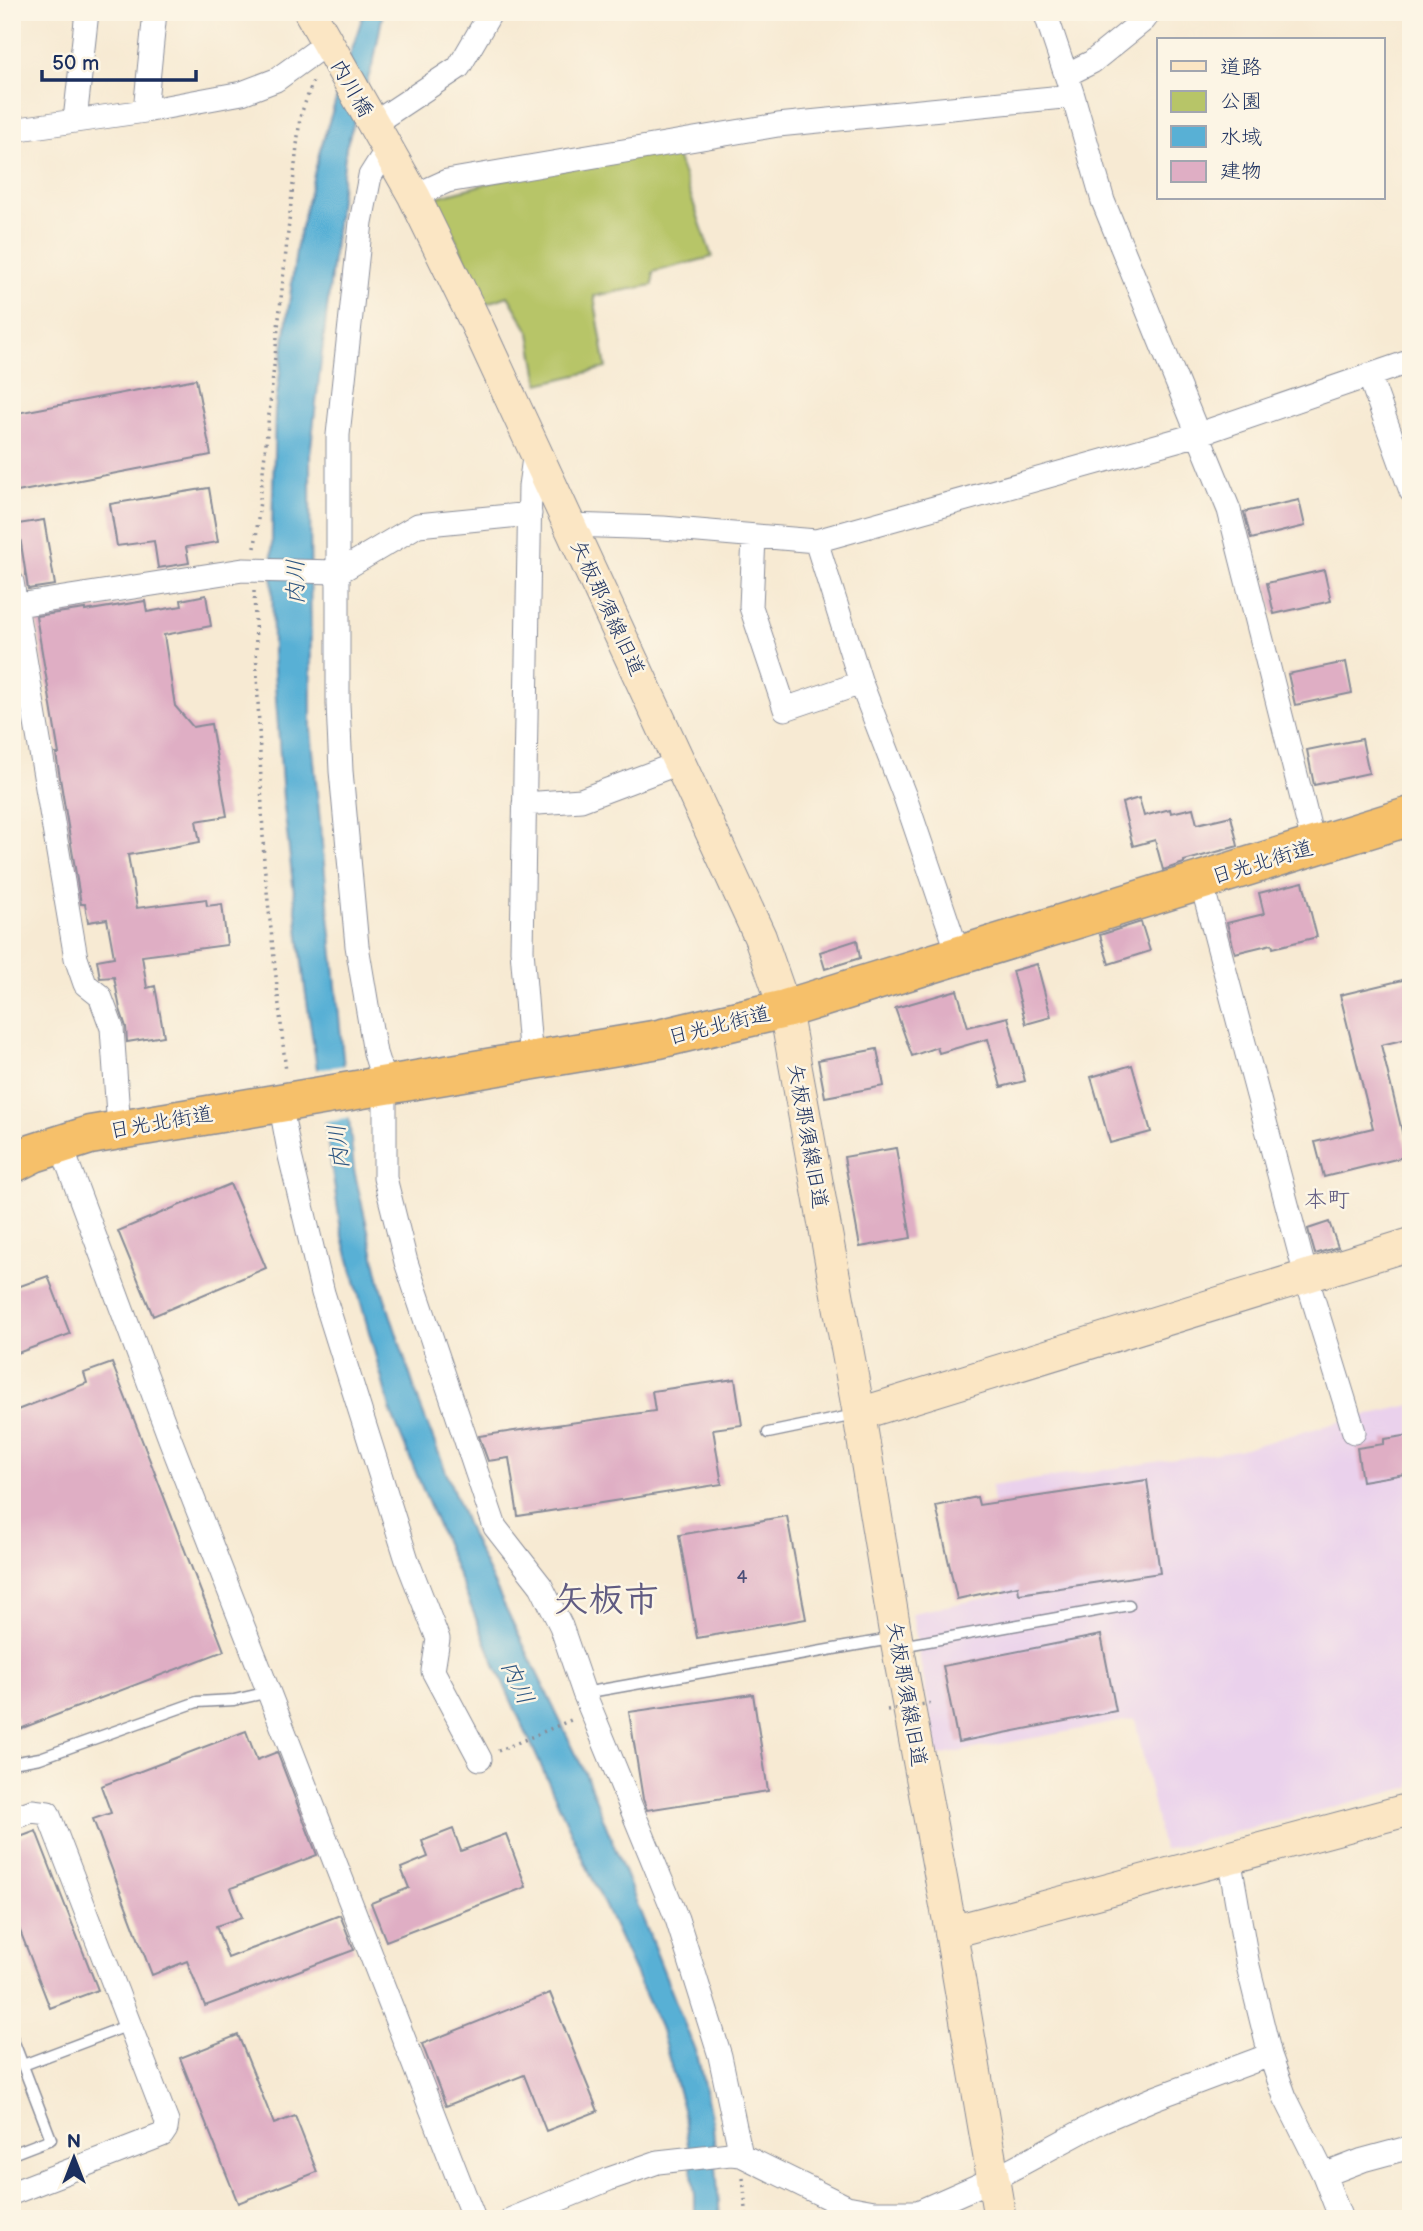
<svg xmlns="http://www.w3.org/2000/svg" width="1423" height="2231" font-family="'Balsamiq Sans','Klee One',sans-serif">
<rect width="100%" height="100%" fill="#fcf5e5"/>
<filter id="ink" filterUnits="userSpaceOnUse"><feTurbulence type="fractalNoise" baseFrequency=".0143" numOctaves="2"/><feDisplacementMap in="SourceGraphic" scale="14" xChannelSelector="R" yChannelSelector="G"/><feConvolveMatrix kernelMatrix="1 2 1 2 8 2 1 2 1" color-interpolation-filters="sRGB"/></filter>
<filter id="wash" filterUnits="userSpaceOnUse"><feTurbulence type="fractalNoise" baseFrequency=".00686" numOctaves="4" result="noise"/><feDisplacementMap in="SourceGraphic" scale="28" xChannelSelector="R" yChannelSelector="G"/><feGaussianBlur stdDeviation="1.57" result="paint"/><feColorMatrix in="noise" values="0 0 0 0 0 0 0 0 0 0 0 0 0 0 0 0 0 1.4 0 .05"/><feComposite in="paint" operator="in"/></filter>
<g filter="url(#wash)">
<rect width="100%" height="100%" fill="#f7ead3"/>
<path fill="#ead1ec" d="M1411 1405V1787L1163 1850 1135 1719 937 1756 912 1613 1005 1594 991 1486 1238 1450 1346 1420Z"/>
<path fill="#b7c568" stroke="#697a63" stroke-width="2" d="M675 150 712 257 653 272V285L594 296 606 368 539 384 530 333 508 296 486 304 436 197 504 179Z"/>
<path fill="#58b0d5" stroke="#3a709a" stroke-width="2" d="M364 12H383L374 60 346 147 310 455 311 730 354 1170 381 1286 420 1405 471 1536 586 1775 698 2058 713 2126 720 2219H695V2195L683 2109 660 2027 496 1667 391 1412 341 1230 305 988 283 798 273 656 272 534 275 411 297 244 320 150Z"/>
<path fill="#f7ead3" d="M346 1065 352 1118 321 1123 314 1070Z"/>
<g id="blocks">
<path fill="#dfaec4" d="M196 379 211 455 12 493V414Z
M209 488 218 542 186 547 189 563 158 568 154 541 117 546 110 504Z
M1299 500 1305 526 1251 539 1244 512Z
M44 520 55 585 28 589 18 524Z
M1324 570 1331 601 1274 614 1267 583Z
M206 595 211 626 164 635 175 706 193 727 211 724 227 816 196 821 200 842 128 855 137 908 206 899 207 906 222 904 227 945 142 956 147 988 155 986 164 1036 127 1042 126 1027 120 1009 114 977 100 978 97 960 114 957 107 919 88 922 85 904H81L56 754H59L36 616 85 609V611L145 601 147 612 182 606 181 600Z
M1346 662 1352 693 1295 705 1288 674Z
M1362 739 1369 773 1314 785 1307 750Z
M1139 798 1144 816 1170 809 1171 813 1193 808 1197 824 1231 816 1238 846 1184 861V863L1163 870 1155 840 1133 846 1122 803Z
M1303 882 1317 937 1273 948 1272 944 1235 953 1227 923 1264 914 1259 893Z
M1141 922 1150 951 1109 964 1100 935Z
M857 940 860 958 825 969 820 952Z
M1037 964 1051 1017 1026 1024 1012 971Z
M1411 978V1038L1381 1045 1408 1156 1324 1177 1315 1142 1373 1128 1340 995Z
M957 990 968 1027 1008 1017 1025 1081 1001 1087 988 1039 939 1053 937 1047 912 1056 895 1008Z
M877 1049 884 1086 825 1097 818 1060Z
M1132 1065 1151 1132 1110 1143 1091 1077Z
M896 1148 911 1238 860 1247 844 1157Z
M230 1184 266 1268 153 1316 118 1231Z
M1329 1222 1338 1247 1315 1254 1308 1229Z
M48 1276 70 1334 12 1355V1289Z
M112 1363 224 1651 20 1729 12 1708V1412L87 1383 84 1373Z
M735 1379 742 1425 713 1429 722 1484 518 1516 509 1458 488 1461 479 1436 655 1411 652 1391Z
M1411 1435V1473L1362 1481 1357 1448 1384 1444V1439Z
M1147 1480 1160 1573 1019 1594 1018 1586 957 1599 936 1506 977 1497 979 1505Z
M787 1516 806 1619 697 1638 679 1535Z
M1101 1635 1116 1711 958 1742 943 1666Z
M753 1694 768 1791 647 1810 643 1799 629 1712Z
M246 1731 257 1760 277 1752 317 1855 231 1888 242 1917 216 1926 228 1958 340 1915 354 1950 205 2006 187 1961 152 1975 93 1819 111 1813 101 1786Z
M453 1829 461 1851 506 1834 526 1887 386 1941 371 1903 409 1888 401 1868 428 1857 422 1841Z
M36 1831 98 1990 50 2008 12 1910V1840Z
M550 1993 598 2111 546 2131 524 2075 446 2106 422 2044Z
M238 2035 274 2124 295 2116 317 2172 238 2203 180 2058Z"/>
</g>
</g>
<g filter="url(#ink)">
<use href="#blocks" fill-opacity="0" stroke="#898c98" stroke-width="2"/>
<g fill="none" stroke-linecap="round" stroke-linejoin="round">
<g stroke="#898c98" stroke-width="13">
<path id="lane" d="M768 1433 855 1415
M584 1693 896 1638 912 1644 1129 1605
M12 1763 40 1758 197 1702 234 1700 269 1692
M12 2037 51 2139 12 2154
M23 2065 129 2025"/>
</g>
<g stroke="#898c98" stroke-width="25">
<path id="street" d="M1045 12 1073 96 1103 201 1229 510 1314 846
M1066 75 1092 62 1144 20 1150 12
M145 111 155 12
M75 120 87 12
M373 124 459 67 491 12
M12 130 145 111 242 93 276 80 327 43
M387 149 370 176 361 222 338 435V704L341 771 357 946 375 1053 385 1085V1178L406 1262 495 1527 541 1586 561 1626 584 1693 677 1919 720 2056 741 2155
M414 196 447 181 778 125 1073 96
M1369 375 1411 491
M569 525 663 528 816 541 1199 434 1411 361
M754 536 751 607 785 709 861 683
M816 541 861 683 905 797 959 956
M12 582 76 958 85 984 100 996 112 1028 119 1129
M12 606 243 570 339 572 418 525 530 514
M524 804 581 800 679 763
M1201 881 1306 1276 1354 1432
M531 1061 522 950 530 486 535 451
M280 1102 290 1156 323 1293 407 1560 438 1639 433 1671 480 1759
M60 1143 170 1439 474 2219
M12 1818 32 1811 48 1813 167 2122 166 2129 162 2135 12 2193
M1229 1857 1248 1966 1270 2055 1285 2097 1324 2175 1341 2219
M1324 2175 1363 2160 1411 2147
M512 2219 609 2179 658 2162 730 2154 741 2155 847 2207 874 2212H918L993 2179 1101 2121 1155 2098 1270 2055"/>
</g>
<g stroke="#898c98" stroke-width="34">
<path id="secondary" d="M310 12 414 196 476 323 760 937 785 1009 859 1414 896 1638 951 1932 1000 2219
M859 1414 1411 1244
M951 1932 1411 1809"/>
</g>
<g stroke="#898c98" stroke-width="41">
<path id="highway" d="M12 1164 34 1153 90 1135 659 1039 742 1019 785 1009 1411 816"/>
</g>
<path stroke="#898c98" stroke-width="3.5" stroke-dasharray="2 5" stroke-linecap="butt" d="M255 548 300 117 313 81
M254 591 264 863 286 1072
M498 1751 571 1720
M743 2178 747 2219"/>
<use href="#lane" stroke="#fff" stroke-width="10"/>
<use href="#street" stroke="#fff" stroke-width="23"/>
<use href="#secondary" stroke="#fbe6c4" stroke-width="32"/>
<use href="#highway" stroke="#f6c06b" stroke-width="38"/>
<path stroke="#898c98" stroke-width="3.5" stroke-dasharray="2 5" stroke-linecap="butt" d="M887 1710 932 1703"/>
</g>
</g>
<g text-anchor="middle" stroke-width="5" stroke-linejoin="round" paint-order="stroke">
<g font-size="18" fill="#4c4f78">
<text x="742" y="1583">4</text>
</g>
<g font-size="21" fill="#1b2f5e" stroke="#fcf5e5">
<text transform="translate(352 88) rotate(60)" y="7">内川橋</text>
<text transform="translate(608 608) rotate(65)" y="7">矢板那須線旧道</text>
<text transform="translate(1262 862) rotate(-17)" y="7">日光北街道</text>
<text transform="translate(719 1025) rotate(-14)" y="7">日光北街道</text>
<text transform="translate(161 1122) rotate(-10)" y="7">日光北街道</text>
<text transform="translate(808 1136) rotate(80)" y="7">矢板那須線旧道</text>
<text transform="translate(907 1694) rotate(80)" y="7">矢板那須線旧道</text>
</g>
<g font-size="23" font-style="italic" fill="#2d5682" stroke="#fcf5e5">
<text transform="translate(295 582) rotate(-90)" y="8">内川</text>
<text transform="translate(338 1147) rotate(-96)" y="8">内川</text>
<text transform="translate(518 1682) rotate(65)" y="8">内川</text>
</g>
<g font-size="23" fill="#605b82" stroke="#fcf5e5">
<text x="1327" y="1207">本町</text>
</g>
<g font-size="35" font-weight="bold" fill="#605b82" stroke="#fcf5e5">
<text x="606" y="1611">矢板市</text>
</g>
</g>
<rect width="1423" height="2231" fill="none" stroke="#fcf5e5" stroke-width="42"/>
<rect x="1157" y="38" width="228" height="161" fill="#fcf5e5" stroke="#a2a6af" stroke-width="2"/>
<rect x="1171" y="61" width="35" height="10" fill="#fbe6c4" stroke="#a2a6af" stroke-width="2"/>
<text x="1220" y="74" font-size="21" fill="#1b2f5e">道路</text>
<rect x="1171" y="91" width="35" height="21" fill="#b7c568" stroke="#a2a6af" stroke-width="2"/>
<text x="1220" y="108" font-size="21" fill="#1b2f5e">公園</text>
<rect x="1171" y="126" width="35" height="21" fill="#58b0d5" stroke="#a2a6af" stroke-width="2"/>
<text x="1220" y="144" font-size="21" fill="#1b2f5e">水域</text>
<rect x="1171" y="161" width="35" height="21" fill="#dfaec4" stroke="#a2a6af" stroke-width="2"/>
<text x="1220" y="178" font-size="21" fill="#1b2f5e">建物</text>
<g transform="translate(74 2158)" stroke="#fcf5e5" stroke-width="5" paint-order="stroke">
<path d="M0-5L12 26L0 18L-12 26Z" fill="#1b2f5e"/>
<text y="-10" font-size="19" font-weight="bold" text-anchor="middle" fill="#1b2f5e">N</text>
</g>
<path d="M42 70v10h154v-10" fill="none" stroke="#1b2f5e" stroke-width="3.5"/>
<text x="52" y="70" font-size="21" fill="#1b2f5e" stroke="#fcf5e5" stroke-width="5" paint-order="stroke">50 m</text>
</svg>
